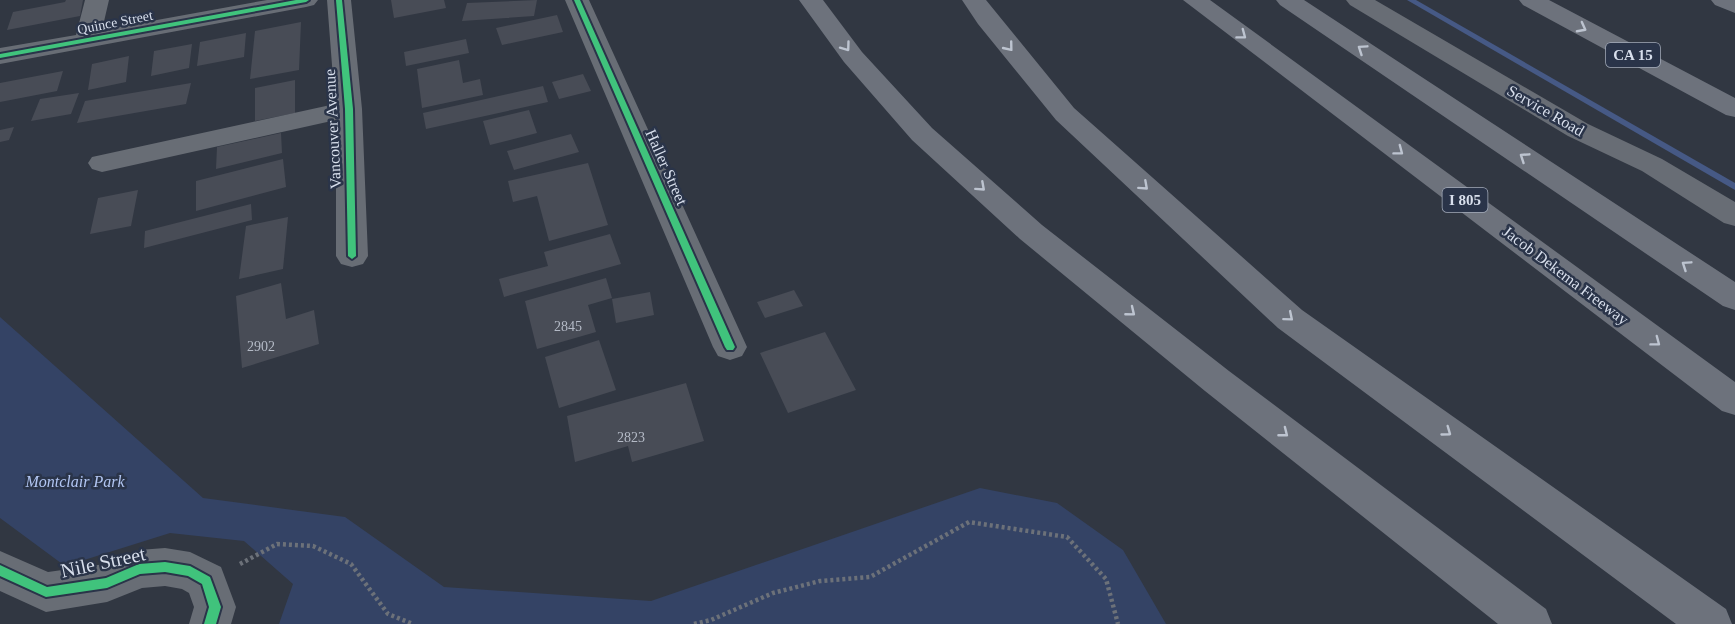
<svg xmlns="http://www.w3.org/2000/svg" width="1735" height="624" font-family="Georgia,serif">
<rect width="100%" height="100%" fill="#313742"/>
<path fill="#344365" d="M0 317 203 498 345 517 444 587 651 601 980 488 1057 503 1123 550 1166 624H279L293 584 244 541 170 533 65 566 0 518Z"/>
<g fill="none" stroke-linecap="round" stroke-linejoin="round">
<path fill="#465985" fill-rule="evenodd" d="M1407 0H1416L1735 183V190Z"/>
</g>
<path fill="#484c56" d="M66 0H83L80 16 7 30 13 12 65 2Z
M391 0H444L446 8 394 18Z
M537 0 534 16 462 21 467 3Z
M557 15 563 32 502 45 496 28Z
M301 22 299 70 250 79 255 31Z
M246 33 244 57 197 66 200 42Z
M466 39 469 53 406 66 404 52Z
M192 44 189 68 151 76 154 51Z
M129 56 126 82 88 90 92 64Z
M459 60 463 83 480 79 483 95 422 108 417 69Z
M63 71 57 91 0 102V83Z
M583 74 591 91 559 99 552 82Z
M295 80V113L255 121V88Z
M191 83 186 104 77 123 85 101Z
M543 86 548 102 426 129 423 113Z
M79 93 71 114 31 121 40 99Z
M529 110 537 133 490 145 483 121Z
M14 127 9 140 0 142V130Z
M281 133 282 153 216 169 217 147Z
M571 134 579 152 514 170 507 151Z
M283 159 286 187 196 211V181Z
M588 163 608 225 549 241 537 196 513 202 508 181Z
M138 190 131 226 90 234 98 198Z
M251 204 252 220 144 248 145 231Z
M288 217 283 269 239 279 246 226Z
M610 234 621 264 504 297 499 279 548 266 544 252Z
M606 278 612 298 588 305 596 332 537 349 525 301Z
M281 283 286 319 314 310 319 344 242 368 236 296Z
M794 290 803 306 765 318 757 302Z
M650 292 654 315 616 323 612 299Z
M825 332 856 390 788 413 760 353Z
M599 340 616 390 559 408 545 357Z
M686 383 704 441 632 462 628 446 575 462 567 416Z"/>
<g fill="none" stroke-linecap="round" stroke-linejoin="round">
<path stroke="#6c7179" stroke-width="4.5" stroke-dasharray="3 3" stroke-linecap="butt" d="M240 564 277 544 313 546 351 564 388 614 413 624
M694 624 711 620 773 593 820 581 870 577 969 522 1067 537 1106 579 1118 624"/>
<path fill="#686d75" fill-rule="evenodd" d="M85 0H109L102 30 267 0H318L314 5 306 7 0 64V48L76 35Z
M327 0H351L362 109 368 256 363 264 352 267 341 264 336 256V120L102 172 92 169 88 163 92 157 335 104Z
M565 0H589L747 347 742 356 730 360 718 356 713 347Z
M1346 0H1375L1588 124 1662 159 1735 202V226L1724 223 1642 171 1568 136 1350 5Z
M165 548 190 552 221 567 236 607 231 624H189L194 607 189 593 182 589 165 586 142 588 107 602 46 612 0 591V551L48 572 105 564 139 550Z"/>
<path fill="#6d727c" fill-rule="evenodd" d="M799 0H823L862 52 932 128 1042 225 1229 371 1546 609 1552 624H1498L1205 391 1020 239 912 140 844 62Z
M962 0H986L1074 108 1302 310 1726 609 1732 624H1676L1278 328 1056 120 978 24Z
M1183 0H1210L1735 382V415L1722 411Z
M1276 0H1304L1735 282V310L1723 306 1280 5Z
M1519 0H1549L1735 98V117L1726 115 1523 5Z
M1711 0H1735V13L1715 5Z"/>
<g stroke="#2a3449" stroke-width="4">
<path id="cycleway" d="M296 0H309L306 2 0 58V54Z
M336 0H342L353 109 356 256 352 259 348 256 345 109Z
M574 0H580L735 347 733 350H727L725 347Z
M165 562 190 566 210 577 221 607 216 624H204L209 607 202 584 188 576 165 572 140 574 107 588 46 597 0 576V565L47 587 106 578 139 564Z"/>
</g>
<use href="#cycleway" fill="#40c37c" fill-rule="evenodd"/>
</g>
<defs><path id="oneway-chevron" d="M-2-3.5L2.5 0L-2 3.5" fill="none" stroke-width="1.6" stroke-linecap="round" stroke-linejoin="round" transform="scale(1.5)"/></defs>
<g stroke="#bdc4d0">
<use href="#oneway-chevron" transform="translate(1582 28) rotate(28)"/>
<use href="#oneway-chevron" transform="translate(1242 35) rotate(37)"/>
<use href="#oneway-chevron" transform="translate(846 47) rotate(54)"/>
<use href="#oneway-chevron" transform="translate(1009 47) rotate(51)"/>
<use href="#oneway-chevron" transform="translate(1362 49) rotate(-146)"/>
<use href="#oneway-chevron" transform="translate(1399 151) rotate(37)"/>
<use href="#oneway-chevron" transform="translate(1524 157) rotate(-146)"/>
<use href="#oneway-chevron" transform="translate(1144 186) rotate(42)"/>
<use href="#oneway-chevron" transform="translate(981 187) rotate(42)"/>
<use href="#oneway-chevron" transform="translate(1686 265) rotate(-146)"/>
<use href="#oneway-chevron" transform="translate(1131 312) rotate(39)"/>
<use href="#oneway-chevron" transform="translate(1289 317) rotate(40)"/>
<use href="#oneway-chevron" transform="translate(1656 342) rotate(37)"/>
<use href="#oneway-chevron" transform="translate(1447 432) rotate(36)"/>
<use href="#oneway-chevron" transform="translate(1284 433) rotate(38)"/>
</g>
<g text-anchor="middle" stroke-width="5" stroke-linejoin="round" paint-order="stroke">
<g font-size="14" fill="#d8dfec" stroke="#2a3449">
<text transform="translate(115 22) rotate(-11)" y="5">Quince Street</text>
</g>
<g font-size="14" fill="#b4bac6">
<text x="568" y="331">2845</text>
<text x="261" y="351">2902</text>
<text x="631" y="442">2823</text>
</g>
<g fill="#2a3449" stroke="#a4acbb" stroke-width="1.5">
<rect x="1606" y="43" width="54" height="24" rx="4.5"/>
<rect x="1442.5" y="188" width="45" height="24" rx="4.5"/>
</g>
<g font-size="15" font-weight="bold" fill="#d8dfec">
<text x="1633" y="60">CA 15</text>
<text x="1465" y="205">I 805</text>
</g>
<g font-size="16" fill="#d8dfec" stroke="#2a3449">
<text transform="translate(1546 110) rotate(30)" y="6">Service Road</text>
<text transform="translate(332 129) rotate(-93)" y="6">Vancouver Avenue</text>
<text transform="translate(667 167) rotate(66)" y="6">Haller Street</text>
<text transform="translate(1566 275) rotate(37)" y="6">Jacob Dekema Freeway</text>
</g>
<g font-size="16" font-style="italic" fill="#b2c6f3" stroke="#2a3449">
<text x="75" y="487">Montclair Park</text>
</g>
<g font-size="20" fill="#d8dfec" stroke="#2a3449">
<text transform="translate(103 562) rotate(-12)" y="7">Nile Street</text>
</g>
</g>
</svg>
